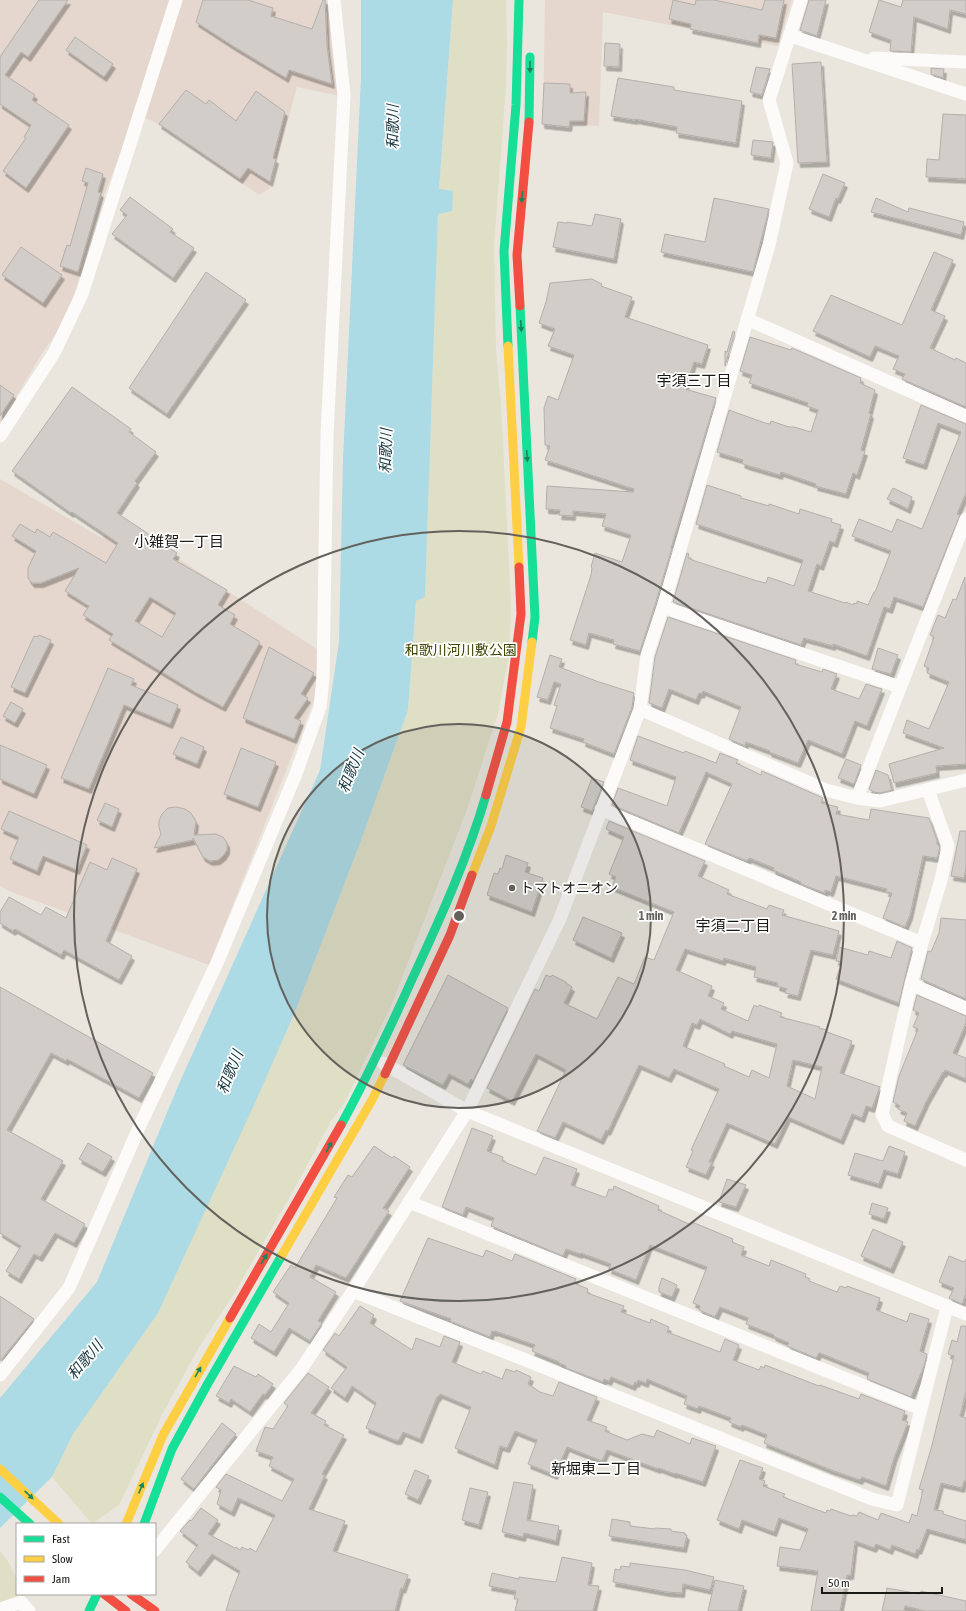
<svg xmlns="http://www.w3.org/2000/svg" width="966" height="1611" font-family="'Asap Condensed','Noto Sans JP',sans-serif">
<defs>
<filter id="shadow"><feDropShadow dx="2.5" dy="4.5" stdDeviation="0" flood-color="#0004"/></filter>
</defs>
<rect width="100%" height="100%" fill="#eae6de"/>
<path fill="#e5d7cd" d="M0 0H331L340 96 297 87 269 189 259 195 153 121 136 115 104 195 72 301 61 327 43 352 0 423Z
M545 0H792L778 46 603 12 599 126 543 122Z
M0 479 102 538 115 517 318 650 316 695 209 965 9 891 0 886Z"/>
<path fill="#dfdfc5" d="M453 0H506L507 42 506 88 494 245 496 350 501 403 511 607 509 655 498 714 466 812 391 1006 344 1104 331 1121 296 1186 235 1292 198 1349 163 1413 119 1505 92 1524 52 1477 73 1434 158 1313 295 1012 359 846 408 710 416 601 425 597 438 213 452 211 439 189Z
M0 1551 8 1561 17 1580V1594H24V1596L0 1603Z"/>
<path fill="#acdae5" d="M361 0H453L439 189 453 191 452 211 438 214 425 597 416 601 408 710 359 846 295 1012 254 1105 158 1313 73 1434 52 1477 0 1528V1398L97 1282 178 1086 320 770 339 642 343 459 361 78Z"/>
<path fill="#d2cdc9" stroke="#b4afab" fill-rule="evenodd" filter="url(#shadow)" d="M39 0H68L28 57 21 52 5 75 35 95 32 100 69 125 26 188 3 171 26 138 24 137 31 125 0 104V57Z
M203 0H248L273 8 271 16 312 29 323 0H325L327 46 332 84 289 70 286 78 233 46 196 22Z
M673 0 695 5 696 0H714L762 10 765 0H784L776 38 759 35 758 43 690 29 691 24 669 19Z
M809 0H826L817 36 800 30Z
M879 0 901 7 903 0H966V14L950 10 948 29 914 17 911 52 890 51 891 40 869 32Z
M75 37 113 64 104 77 66 50Z
M605 43 620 44 619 67 604 66Z
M821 62 827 162 798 163 792 64Z
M756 67 770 69 762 95 750 92Z
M931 68 944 69 943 78 931 74Z
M618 78 674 87V90L742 101 736 143 676 133 677 127 635 119V120L611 116Z
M544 83 570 84V93L586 92 584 121H570L569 127 542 124Z
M186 90 206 104 209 100 236 121 256 91 285 112 273 158 276 159 270 182 248 168 240 179 159 124Z
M943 114 966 115V179L926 177 927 159 939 160Z
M753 140 773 142 771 158 751 155Z
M86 168 103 174 98 192 101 193 78 272 60 266 67 245 70 246 88 183 82 181Z
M823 174 845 183 838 199 836 198 829 217 809 209Z
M130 197 173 229 170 232 194 248 173 278 112 234 127 215 120 210Z
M714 198 769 209 753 272 661 252 665 234 705 242Z
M876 198 908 212 909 208 964 222 961 235 871 212Z
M595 214 621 219 614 259 553 247 558 222 567 223V222L592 226Z
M21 247 62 275 43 303 2 275Z
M934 252 953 260 931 310 945 316 930 348 955 360 956 358 966 363V407L902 379 905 374 893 369 899 356 875 346 870 357 813 331 831 295 902 325Z
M206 272 246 300 167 414 129 388Z
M592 279 602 284 601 286 632 297 625 317 708 345 702 364 694 362 685 389 716 398 671 548H672L655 605 640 651 613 644 614 640 589 633 586 645 570 640 591 575 592 568 591 567 595 553 622 562 631 535 602 526 606 514 573 511V516L559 515 560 510 546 509 547 486 633 492 634 489 545 460 550 446 545 445 544 408 548 396 558 400 574 355 548 346 555 329 539 323 546 302 550 283Z
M733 331 735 332 725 366V351L727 352Z
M750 337 791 350 792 348 861 378 860 383 875 390 869 413 871 414 861 450 865 451 857 475 853 473 846 494 815 486 816 484 781 472 780 475 746 465 742 463 743 460 717 452 729 410 765 423 770 424 771 421 789 427H794L811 432 818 410 807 406 808 403 749 383 752 375 740 371Z
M0 385 14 395 0 416Z
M72 387 131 429 129 432 156 452 135 481 137 483 117 513 177 553 173 559 227 590 218 605 235 615 230 624 260 642 223 707 195 692 109 640 113 634 83 615 89 606 65 591 79 568 41 583H32L28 578V568L36 551 12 536 20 524 35 533 37 529 50 537 53 532 106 563 118 543 72 512 71 513 12 471ZM150 597 176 613 162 637 135 621Z
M921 405 966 424V493L957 514 960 515 923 607 894 597 890 609 884 607 867 656 833 644V646L804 638 801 645 673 602 687 553 689 554 688 558 695 561 757 581 766 583 768 577 794 586 803 560 696 524 707 485 741 496V498L769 506V504L799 514 800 509 832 519 831 522 841 525 835 543 830 541 821 566 817 564 808 591 845 603 846 602 853 605 854 603 857 604V601L868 605 874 592H875L891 551 852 536 859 519 892 532 897 519 922 529 961 432 938 423 924 465 903 458Z
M893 488 912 497 908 509 887 499Z
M965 577 966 764 936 766 937 773 894 783 889 764 944 748 903 733 907 720 929 729 949 682 927 673 929 668 924 666 934 637 930 635 938 615 945 618 953 599 956 600Z
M668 617 796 660 795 664 822 672 823 669 837 674 831 689 859 699 866 684 882 689 867 726 855 721 842 754 808 740 798 763 769 752 770 751 746 742 745 746 729 739 741 707 703 691 702 694 699 693 696 700 669 689 662 708 649 703 655 657Z
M39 635 51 640 25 693 11 687 34 636 38 637Z
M269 647 314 673 301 694 308 698 294 718 301 721 294 739 243 718Z
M878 648 898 655 891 674 872 669Z
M550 655 562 659 559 667 599 682 634 693 632 707 614 754 583 742 584 739 550 728 557 706 554 705 561 684 554 682 548 700 537 697Z
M108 668 134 679 131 685 178 705 170 724 124 705 89 789 61 778Z
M11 702 23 709 15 723 3 716Z
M638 736 684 753 685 751 716 763 720 753 738 760 736 763 761 775 762 771 823 798 821 803 838 807 836 814 869 820 871 809 929 818 937 840V844L940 847 937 858 923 856 910 915 905 927 883 918 892 893 886 892 887 889 836 876 831 892 825 890V893L801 884V882L773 870 774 868 749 858 747 861 705 844 732 784 706 772 679 833 612 805 618 788 667 806 676 777 630 760Z
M181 737 204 747 197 764 173 754Z
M0 745 47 765 34 794 0 779Z
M241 748 276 762 258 807 224 794Z
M846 759 861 765 854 784 838 778Z
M876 770 888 775 892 790 880 793 874 792 869 789Z
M592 778 604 782 592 811 581 807Z
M105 803 119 809 112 827 97 820Z
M176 807 185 809 191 813 196 822 194 835 216 834 223 837 227 843V850L223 856 218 860 210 861 203 857 193 838V840L154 848 161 834 159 827V821L162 814 168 808Z
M9 811 87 845 77 870 43 856 37 871 10 859 19 837 1 829Z
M609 821 705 861 698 876 729 890 727 894 767 909 769 905 784 910 782 915 839 931 833 955 811 950 798 996 785 993 787 989 777 986 778 983 754 977 756 967 724 958 723 961 685 949 676 970 712 986 708 996 724 1003 721 1009 748 1021 754 1005 758 1007 759 1005 782 1013 780 1017 820 1027 819 1028 827 1030V1032L852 1041 840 1073 880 1087 872 1108 866 1106 862 1118 852 1114 841 1140 788 1117 775 1144 727 1123 709 1162H712L706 1175 686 1167 693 1151 691 1150 719 1089 674 1069 669 1078 639 1065 608 1131 606 1130 601 1140 563 1122 555 1138 537 1131 566 1070 536 1054 512 1101 487 1088 535 989 539 991 546 975 551 977 552 975 566 982V983L572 987 564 1003 597 1019 618 977 634 984 645 957 654 960 674 912 612 887 616 877 609 874 624 837 606 829ZM700 1019 730 1034 732 1031 777 1044 769 1078 752 1070 749 1077 724 1066 725 1064 683 1046 692 1023 697 1025ZM793 1060 822 1067 815 1099 787 1086Z
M960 831H966V868L964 878 951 876Z
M506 855 528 863 525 872 543 878 532 912 487 895 494 873 498 874 500 868 502 869Z
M112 858 137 869 106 941 132 956 119 980 64 950 61 955 15 929 13 931 0 923V912L9 897 41 915 46 907 66 918 90 862 107 870Z
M583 917 622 933 611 958 573 940Z
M941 918 966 920V999L921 979 928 951 931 952 939 933Z
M897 941 912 948 899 1003 836 979 842 962 836 961 839 947 868 955 869 951 891 958Z
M448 975 508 1008 473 1081 471 1079 468 1084 449 1074 443 1085 403 1065Z
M0 987 153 1073 139 1098 67 1059 66 1061 51 1053 7 1130 63 1161 41 1199 85 1224 74 1243 55 1233 40 1257 34 1254 19 1279 6 1271 21 1246 0 1233Z
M917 995 966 1016V1023L953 1053 966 1058V1079L945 1070 944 1073 943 1072 927 1100 915 1126 904 1121 907 1113 898 1109 900 1106 893 1102 899 1076 918 1029 913 1027 919 1013 913 1010Z
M472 1128 493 1136 487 1151 503 1157 502 1161 536 1175 544 1157 577 1169 571 1185 604 1197H606L609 1189 613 1190 614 1186 659 1206 658 1210 691 1225 692 1222 733 1239 732 1242 744 1247 741 1255 769 1266 771 1260 806 1274 805 1277 810 1279 809 1281 837 1292 840 1286 846 1288 847 1286 880 1298 876 1310 907 1322 910 1313 929 1319 920 1351 927 1354 924 1366 911 1397 867 1379 869 1373 820 1353H819L816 1358 787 1346 789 1343 773 1336 774 1335 746 1324 748 1318 720 1307 715 1317 699 1310 700 1306 693 1303 707 1267 650 1245 636 1280 609 1269 611 1264 581 1253 580 1254 566 1249 563 1256 491 1226 494 1218 466 1207 463 1215 442 1207Z
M88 1143 112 1157 103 1172 79 1159Z
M374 1146 392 1158 394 1156 410 1167 383 1208 389 1211 346 1278 316 1265 310 1277 336 1292 318 1321 322 1323 310 1341 289 1328 274 1352 251 1338 259 1324 271 1332 289 1303 273 1292 291 1265 295 1268 337 1198 334 1197 348 1175 352 1177Z
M889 1146 905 1152 898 1174 884 1170 879 1184 848 1175 855 1153 883 1161Z
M727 1179 746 1185 736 1207 719 1202Z
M872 1203 888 1208 884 1219 869 1214Z
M873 1229 903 1242 891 1269 861 1256Z
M428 1238 483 1257 486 1250 512 1261 515 1254 576 1279 574 1283 588 1289 587 1293 624 1306 621 1312 650 1323 651 1319 669 1327 667 1332 720 1352 725 1339 739 1345 733 1360 759 1370 761 1366 764 1368 765 1365 819 1386 820 1385 859 1399 861 1394 905 1411 902 1420 908 1422 894 1458 886 1486 862 1477 860 1480 831 1470 764 1443 767 1435 742 1425 741 1427 729 1422 731 1418 699 1406 698 1409 684 1404 687 1396 647 1379 646 1383 638 1380 637 1383 635 1382 633 1386 611 1377 609 1381 604 1379 603 1382 566 1368V1366L559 1363V1362L532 1351 535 1345 495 1331V1332L492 1331 490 1337 450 1321 451 1319 400 1301Z
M949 1256 964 1262 966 1259V1294L962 1304 949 1298 954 1288 939 1282Z
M662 1278 677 1285 672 1297 659 1292V1287Z
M0 1296 34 1319 0 1361Z
M360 1306 374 1315 370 1323 412 1350 416 1338 440 1347 444 1336 460 1342 452 1362 481 1374 483 1371 502 1379 506 1369 515 1372 516 1370 531 1377 528 1384 540 1392 553 1396 559 1382 597 1397 587 1420 607 1427 605 1431 627 1440 642 1434 654 1437 657 1430 690 1444 692 1438 716 1446 703 1482 675 1473V1474L659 1468 658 1469 607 1450 602 1461 567 1447 555 1475 528 1464 537 1440 515 1431 507 1448 500 1446 495 1465 455 1448 471 1407 440 1394 438 1397H437L420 1439 403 1432 399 1440H395L366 1428 376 1403 352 1386 345 1398 331 1388 347 1367 323 1350 335 1333 339 1336Z
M961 1326H966V1392L960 1416 966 1418V1481H964L962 1488 941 1483 934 1510 943 1511V1514L966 1521V1540L927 1529 919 1550 917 1549 915 1554 892 1545 890 1550 876 1544 874 1548 855 1541 851 1575H847L840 1611H811L818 1571 777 1566 780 1547 800 1550 808 1529 779 1518 774 1532 742 1520 739 1529 717 1520 740 1460 763 1468 759 1479 765 1481 763 1486 785 1494 783 1497 812 1508 826 1513 827 1510 830 1511 831 1509 851 1516 852 1515 857 1516 859 1512 878 1520 881 1513 909 1523 912 1514 917 1516 923 1490 919 1489 931 1449 954 1356 948 1354 952 1340 957 1342Z
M234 1366 256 1377 258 1374 273 1384 265 1395 263 1394 250 1412 231 1399 229 1403 216 1396Z
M308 1373 329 1387 311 1413 326 1421 324 1425 344 1435 322 1474 325 1475 309 1509 345 1521 333 1551 408 1575 403 1589 401 1588 395 1611H226L230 1597 240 1571 212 1554 198 1572 186 1562 198 1545 180 1531 190 1520 191 1521 201 1508 218 1520 208 1534 235 1548 236 1547 240 1550 242 1547 248 1550 250 1548 256 1552 275 1515 238 1498 232 1512 217 1504 221 1490 216 1487 226 1474 282 1501 294 1479 269 1466 273 1457 256 1451 265 1427 273 1429 288 1406 284 1403Z
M222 1423 236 1434 194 1489 181 1479Z
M415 1470 429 1476 418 1500 405 1494Z
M514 1482 533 1485 527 1520 559 1526 556 1541 524 1533 523 1537 502 1532Z
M470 1488 488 1492 479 1525 462 1520Z
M612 1519 630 1522V1526L655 1529V1528L671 1529V1531L685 1533V1535H687L684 1548 609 1536Z
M562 1557 592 1563 588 1585 599 1586 593 1611H515L518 1599H514L516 1591 489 1586 492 1573 519 1579V1577L556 1582Z
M630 1563 685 1570 714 1577 710 1590 683 1584 682 1593 667 1592 613 1582 615 1569 620 1570 621 1566 630 1567Z
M715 1580 744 1586 738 1611H708Z
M887 1588 920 1594 921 1591 966 1601V1611H925L905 1606 904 1611H882Z"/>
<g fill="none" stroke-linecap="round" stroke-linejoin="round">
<path stroke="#fcfbfa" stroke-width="13" d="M791 36 966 94
M874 58 966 62
M747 319 966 416
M0 436 54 353 82 294 176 0
M663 607 900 687
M640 709 826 790 857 798 880 801 966 780
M928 790 948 846 941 880 922 943 911 984 882 1114 888 1126 966 1160
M857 798 966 519
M601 809 922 943
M911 984 966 1008
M383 1063 467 1111 966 1314
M409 1202 921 1409 947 1307
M353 1291 872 1499 897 1505 921 1409
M0 1375 69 1288 141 1123 217 963 295 776 320 707 323 678 327 435 344 95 334 0
M155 1550 302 1368 353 1291 467 1111 559 921 640 709 647 655 663 607 769 245 787 163 769 100 801 0
M0 1609 21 1602 29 1611"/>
<path stroke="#16e098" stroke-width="9" d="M529 122 530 57
M520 306 535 617 532 642
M508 346 504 251 516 105 519 0
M341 1125C368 1076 391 1026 414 975 441 917 468 857 486 795
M0 1497 30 1524
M144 1524 172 1449 207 1385 282 1255
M89 1611 97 1594"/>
<path stroke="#ffcf43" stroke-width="9" d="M508 346 519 567
M472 875 491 826 521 727 532 642
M282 1255 372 1100 385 1074
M0 1469 59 1524
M126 1524 163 1435 230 1318"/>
<path stroke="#f24e42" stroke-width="9" d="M520 306 517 255 529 122
M486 795 507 722 521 614 519 567
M385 1074 450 935 472 875
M230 1318 341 1125
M104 1594 126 1611
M131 1594 155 1611"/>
</g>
<defs><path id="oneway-solid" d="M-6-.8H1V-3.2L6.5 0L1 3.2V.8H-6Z"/></defs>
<g fill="#18865d">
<use href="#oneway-solid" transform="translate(530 67) rotate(90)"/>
<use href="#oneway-solid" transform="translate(522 197) rotate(95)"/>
<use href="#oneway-solid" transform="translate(521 326) rotate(87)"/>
<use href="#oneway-solid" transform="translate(527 456) rotate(87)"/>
<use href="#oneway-solid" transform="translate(329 1147) rotate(-61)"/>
<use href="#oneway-solid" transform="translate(264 1259) rotate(-60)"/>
<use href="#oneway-solid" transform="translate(198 1372) rotate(-60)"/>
<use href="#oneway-solid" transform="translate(141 1488) rotate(-67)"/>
<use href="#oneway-solid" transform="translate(29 1495) rotate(43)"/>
</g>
<circle cx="459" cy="916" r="192" fill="#63615b" fill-opacity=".12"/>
<g fill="none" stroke="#63615b" stroke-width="2">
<circle cx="459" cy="916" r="192"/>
<circle cx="459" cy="916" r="385"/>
</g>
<circle fill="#63615b" stroke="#fff" stroke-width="1.5" cx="512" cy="888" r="4"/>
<g text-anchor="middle" stroke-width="3.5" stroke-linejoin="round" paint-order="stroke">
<g font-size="14" fill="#414300" stroke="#fff">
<text x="461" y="655">和歌川河川敷公園</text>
</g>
<g font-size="14" fill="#1b1914" stroke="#fff" text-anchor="start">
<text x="520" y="893">トマトオニオン</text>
</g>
<g font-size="15" font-style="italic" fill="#15353e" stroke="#fff">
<text transform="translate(393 127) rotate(-90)" y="5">和歌川</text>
<text transform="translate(386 451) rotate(-89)" y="5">和歌川</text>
<text transform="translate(351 771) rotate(-68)" y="5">和歌川</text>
<text transform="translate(230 1072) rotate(-68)" y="5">和歌川</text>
<text transform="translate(85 1360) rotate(-50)" y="5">和歌川</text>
</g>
<g font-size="15" fill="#1b1914" stroke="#fff">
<text x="694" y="386">宇須三丁目</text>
<text x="179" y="547">小雑賀一丁目</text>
<text x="733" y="931">宇須二丁目</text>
<text x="596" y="1474">新堀東二丁目</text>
</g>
</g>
<circle cx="459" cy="916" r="6" fill="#63615b" stroke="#fff" stroke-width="2"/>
<g font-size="12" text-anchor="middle" font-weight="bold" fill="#63615b" stroke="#fff" stroke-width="3.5" stroke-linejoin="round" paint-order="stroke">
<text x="651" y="920">1 min</text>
<text x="844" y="920">2 min</text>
</g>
<rect x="16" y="1523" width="140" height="72" fill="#ffffff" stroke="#a4a3a1"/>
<rect x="24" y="1536" width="20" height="6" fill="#16e098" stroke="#a4a3a1"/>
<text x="52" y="1543" font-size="12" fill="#1b1914">Fast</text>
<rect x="24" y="1556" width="20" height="6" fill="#ffcf43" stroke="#a4a3a1"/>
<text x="52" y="1563" font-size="12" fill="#1b1914">Slow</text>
<rect x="24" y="1576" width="20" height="6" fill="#f24e42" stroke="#a4a3a1"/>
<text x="52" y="1583" font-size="12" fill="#1b1914">Jam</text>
<path d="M822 1587v6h120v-6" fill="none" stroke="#1b1914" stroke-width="2"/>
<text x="828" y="1587" font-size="12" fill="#1b1914" stroke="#ffffff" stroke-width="3" paint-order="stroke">50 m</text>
</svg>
